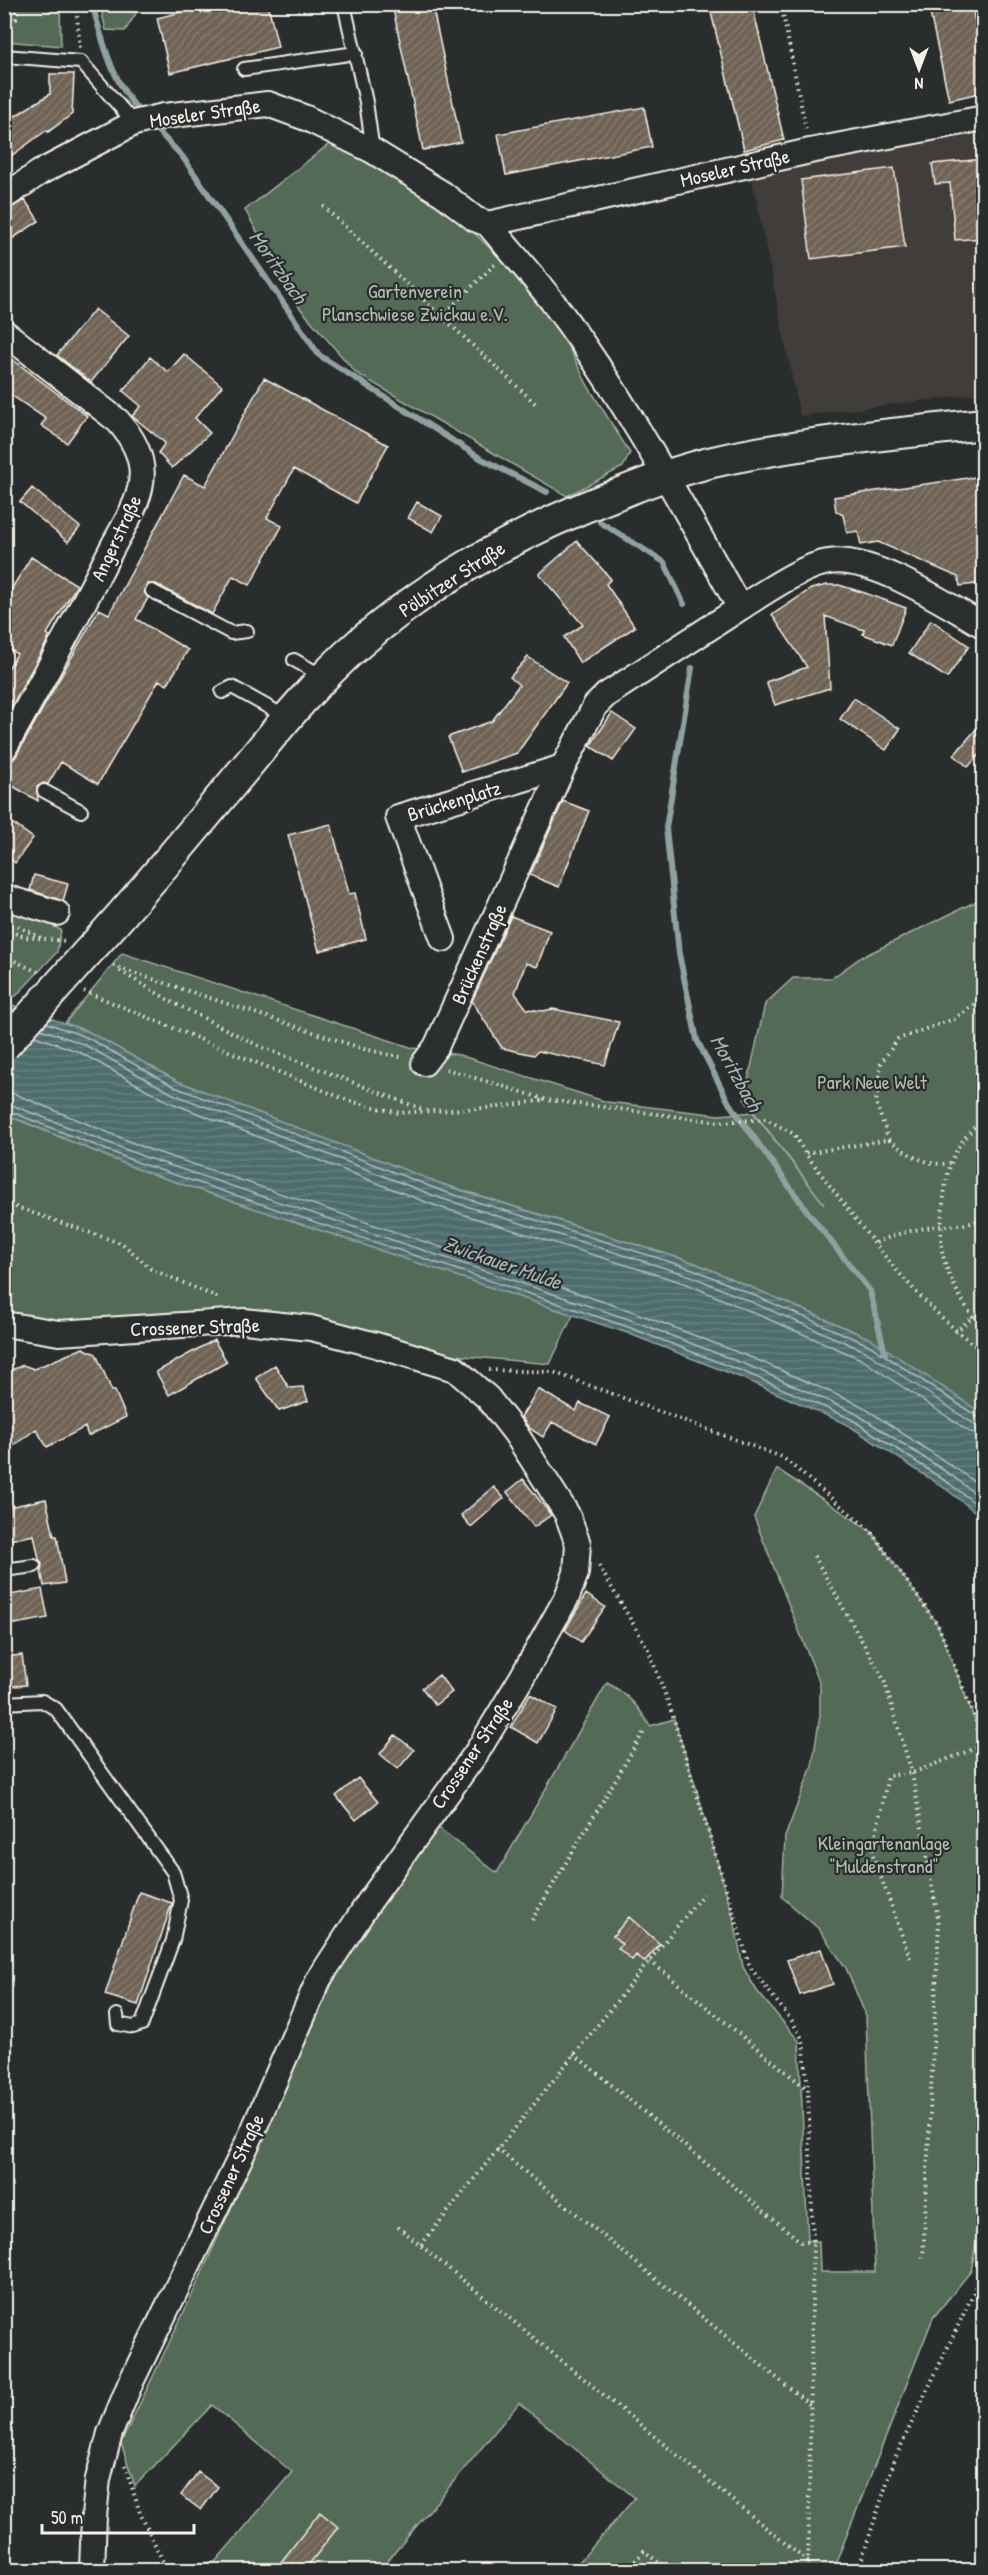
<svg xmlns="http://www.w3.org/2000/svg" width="988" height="2575" font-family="'Patrick Hand',sans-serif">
<defs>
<pattern id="water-rules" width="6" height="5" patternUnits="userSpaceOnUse" patternTransform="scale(1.5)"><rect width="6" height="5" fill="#4d6c6e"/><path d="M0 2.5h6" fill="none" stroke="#678183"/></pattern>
<pattern id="building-hatch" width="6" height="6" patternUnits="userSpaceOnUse" patternTransform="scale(1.5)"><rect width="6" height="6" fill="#6f6355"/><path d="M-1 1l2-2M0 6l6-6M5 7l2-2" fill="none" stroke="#847a6d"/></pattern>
</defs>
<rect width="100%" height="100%" fill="#2a2d2e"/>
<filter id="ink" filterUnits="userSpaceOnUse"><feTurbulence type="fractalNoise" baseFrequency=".0167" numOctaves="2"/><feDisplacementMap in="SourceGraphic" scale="12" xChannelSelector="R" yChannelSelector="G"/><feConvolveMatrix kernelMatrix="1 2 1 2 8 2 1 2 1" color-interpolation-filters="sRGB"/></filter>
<g filter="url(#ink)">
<path fill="#3f3d3a" d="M983 133V393L800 416 751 174Z"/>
<path fill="#526a57" stroke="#a3aea0" stroke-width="1.5" d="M4 5H60L61 46 5 41Z
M100 5V4L141 5 125 31 106 30Z
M332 142 387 170 468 227 522 279 559 328 588 386 630 453 623 467 567 496 356 373 299 307 245 210Z
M983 898V1415L871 1339 695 1263 436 1182 177 1081 89 1032 65 1023 122 953 413 1048 459 1055 607 1102 719 1115 753 1112 824 1204 744 1099 765 1004 793 978H832L860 958Z
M4 903 61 930 57 952 16 996H5Z
M4 1114 140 1170 573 1315 550 1364 453 1355 382 1336 64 1326 5 1315Z
M777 1469 871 1531 938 1625 983 1741 984 2199 971 2271 933 2318 833 2570H572L635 2498 519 2403 380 2570H176L174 2565 215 2562 292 2472 212 2405 135 2486 121 2443 192 2295 353 1937 435 1825 497 1873 607 1683C627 1693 639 1707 650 1726L674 1719 697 1791 733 1916 743 1967 757 1991 799 2041 808 2241H819L820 2272H875L866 2016 846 1968 819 1929 782 1897 785 1837 812 1766 820 1715V1684L754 1517Z"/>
<path fill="url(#water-rules)" stroke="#90a19f" stroke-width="1.5" d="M4 1002 89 1032 177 1081 444 1185 695 1263 871 1339 983 1414V1518L946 1489 848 1425 747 1380 627 1333 140 1170 5 1114Z"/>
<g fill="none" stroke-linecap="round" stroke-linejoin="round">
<path stroke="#b1bcb7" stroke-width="1.5" d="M47 1023 86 1037 175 1087 442 1191 693 1269 869 1345 978 1417 984 1418
M41 1029 83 1044 173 1094 440 1198 691 1276 865 1351 974 1424 984 1426
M35 1036 79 1052 169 1102 436 1206 687 1284 861 1359 970 1432 984 1435
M4 1093 15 1094 148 1149 634 1312 755 1359 860 1405 958 1470 984 1489
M4 1102 145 1157 631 1320 752 1367 855 1413 954 1477 984 1501
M4 1109 142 1164 628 1327 749 1374 851 1419 950 1484 984 1510"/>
<path stroke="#90a19f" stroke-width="6" d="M92 4C104 45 112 83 142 114
M151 124 182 156 319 355 480 458 547 492
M600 522 664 562 684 604
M692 668 666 828 679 954 697 1040 729 1103 807 1211 870 1291 885 1353"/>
</g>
<path fill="url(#building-hatch)" stroke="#f4f1e8" stroke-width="1.5" d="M214 4H268L278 47 170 73 157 18Z
M392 4H432L461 142 423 150Z
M709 4H752L784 140 744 150Z
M928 4H971L984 59V92L949 100Z
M50 74H74L72 114 48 132 47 130 4 161V123L50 94Z
M644 107 652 147 506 175 498 134Z
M984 159V238L955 240 950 183 935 184 932 164Z
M894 168 905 247 811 259 801 180Z
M25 200 39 221 4 244V211Z
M95 309 129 336 91 382 57 355Z
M4 353 87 416 67 443 41 425 46 419 4 390Z
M184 354 222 386 195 418 210 433 172 468 158 453 165 443 132 416 141 406 123 391 150 357 168 372Z
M264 378 388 445 356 503 294 469 267 518 282 526 250 585 233 576 212 614 156 584H147L144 592 148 598 136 619 188 650 167 685 159 680 98 784 61 762 48 784 43 783 37 787 38 801 4 781V769L16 756 99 609 109 614 184 475 205 486Z
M982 476 984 583 960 586 958 577 878 542 861 545 858 531 847 533 843 515 836 511 834 497Z
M32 488 80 527 68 542 20 502Z
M417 502 442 516 433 532 408 518Z
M577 541 611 579 606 584 635 627 580 663 564 637 583 625 539 574Z
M31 557 77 585 47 634 50 636 7 715 4 713V675L17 654 4 646V601Z
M827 585H839L865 593 906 608 892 645 863 634 864 630 825 616 830 688 775 705 766 682 807 667 772 615 811 589Z
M931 620 969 646 947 678 909 653Z
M528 657 567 683 517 753 462 772 448 737 492 721 519 685 510 677Z
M854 698 900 729 886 750 840 719Z
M612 713 636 729 613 761 590 746Z
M984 720V749L968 767 954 755Z
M563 801 589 811 559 887 530 875Z
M4 817 33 838 15 863 4 854Z
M331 824 349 894 355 893 366 939 319 951 288 835Z
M34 875 68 884 63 901 30 890Z
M511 916 550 931 537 967 526 963 515 993 527 1009 543 1011 553 1009 619 1022 605 1065 538 1051 534 1055 502 1048 472 1001Z
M214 1340 227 1362 169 1395 156 1372Z
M83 1348 96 1354 112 1391H115L126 1417 88 1436 85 1427 47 1447 36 1429 4 1453V1382L7 1372 23 1365 34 1369Z
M275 1365 289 1388 303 1387 308 1401 279 1411 256 1378Z
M538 1389 576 1411 580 1403 610 1417 596 1444 552 1422 543 1437 529 1428 521 1417Z
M523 1479 551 1515 534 1527 507 1492Z
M494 1487 504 1498 471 1527 461 1515Z
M46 1499 54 1536H57L65 1583 44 1586 41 1571 42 1564 39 1559 34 1535 4 1541V1508Z
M42 1589 48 1618 4 1626V1596Z
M586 1594 605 1607 581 1642 565 1630Z
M22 1655 26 1685 4 1687V1657Z
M439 1675 452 1692 435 1705 422 1688Z
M530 1694 557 1709 538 1743 511 1727Z
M395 1735 414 1750 398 1769 380 1754Z
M358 1778 378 1802 356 1820 336 1796Z
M139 1892 172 1903 138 2005 105 1995Z
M629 1917 660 1944 644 1962 636 1955 632 1960 618 1948 622 1944 613 1936Z
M821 1949 833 1984 800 1995 787 1960Z
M198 2472 218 2487 201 2510 181 2495Z
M320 2512 338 2527 304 2571H274Z"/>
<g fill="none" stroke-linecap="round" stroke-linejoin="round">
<g stroke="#f4f1e8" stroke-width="16">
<path id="service" d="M344 4 366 102 373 151
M4 56 81 62 134 123
M244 69 356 53
M152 591 231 633 247 631
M294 660 324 677
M222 692 232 687 286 717
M44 791 81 811
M4 1570 34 1566
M4 1703 42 1701 56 1709 173 1872 181 1900 173 1940 142 2024 133 2027 118 2024 117 2015"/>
</g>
<g stroke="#f4f1e8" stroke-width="28">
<path id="minor" d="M4 197 39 173 134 123 164 116 268 104 306 118 373 151 443 194 475 219 488 224C510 251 534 277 555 305 626 400 682 505 740 608 762 594 804 565 829 562 872 555 947 605 984 626
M488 224 810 151 984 118
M4 332 118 421C133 438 145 459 141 483 138 506 121 530 111 550 77 617 41 683 4 749
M4 897 57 913
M443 939 398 817 563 767
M424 1063 436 1047 563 767 595 706 606 695 740 608
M4 1324 59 1333 244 1321 311 1328 376 1345 455 1369 488 1398 516 1434 567 1514 578 1544 576 1573 567 1597 521 1679 477 1752 369 1902 319 1979 249 2140 130 2384 110 2433 98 2479 94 2516 92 2570"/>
</g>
<g stroke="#f4f1e8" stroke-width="34">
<path id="tertiary" d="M87 953C143 893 194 829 247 766 282 723 319 678 361 642 437 577 523 530 615 495 647 482 679 470 713 462 802 442 893 434 984 424"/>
</g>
<path stroke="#f4f1e8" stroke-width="4" stroke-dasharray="1.5 4.5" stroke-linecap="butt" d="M76 4 80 49
M781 4 806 130
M4 18 16 19 18 4
M323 206 538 406
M442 316 495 264
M18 926 41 938
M4 929 25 937 66 941
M4 956 38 972
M113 966 364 1049 404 1058
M120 971 172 1002 257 1045 424 1110
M84 991 349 1101 399 1113 500 1107 544 1100
M446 1069 548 1100 720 1122 766 1119 794 1134 805 1153C860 1224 911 1300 984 1352
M889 1140C908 1154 926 1167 950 1163
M806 1153 889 1140 876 1103 881 1063 898 1039 954 1019 984 997
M4 1203 123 1244 151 1269 221 1299
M876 1243C896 1233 917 1229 940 1226 956 1225 967 1226 981 1219L984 1215
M973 1317C960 1298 948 1277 943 1255 938 1236 944 1181 951 1163 957 1145 969 1131 984 1119
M955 1332 973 1317 984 1313
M489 1370 553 1372 782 1457 871 1531 938 1625 984 1741
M814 1556 884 1680 912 1773 939 1924 923 2259
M599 1566 648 1649 670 1707 750 1967 792 2021 803 2040 808 2089 813 2242 808 2570
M532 1920 645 1730
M910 1958 872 1852 888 1776 912 1773 984 1745
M650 1961 807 2089
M574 2054 801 2242H813
M497 2149 810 2405
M398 2227 808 2562
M421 2245 703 1894
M125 2465 140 2513 167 2570
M440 2569V2570
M627 2570 644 2551 668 2570
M858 2570 896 2456 975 2290 984 2235"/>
<use href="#service" stroke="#2a2d2e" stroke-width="12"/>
<use href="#minor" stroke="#2a2d2e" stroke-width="24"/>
<use href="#tertiary" stroke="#2a2d2e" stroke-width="30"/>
<g stroke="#f4f1e8" stroke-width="34" stroke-linecap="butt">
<path id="tertiary-bridge" d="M4 1046 87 953"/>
</g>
<use href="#tertiary-bridge" stroke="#2a2d2e" stroke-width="30"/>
</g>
</g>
<g text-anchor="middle" stroke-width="4.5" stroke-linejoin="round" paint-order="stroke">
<g font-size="20" fill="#f4f1e8" stroke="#2a2d2e">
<text transform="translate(205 113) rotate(-8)" y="7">Moseler Straße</text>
<text transform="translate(735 168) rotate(-13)" y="7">Moseler Straße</text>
<text transform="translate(116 538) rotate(-65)" y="7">Angerstraße</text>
<text transform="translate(452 579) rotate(-33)" y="7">Pölbitzer Straße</text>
<text transform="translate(454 801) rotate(-17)" y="7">Brückenplatz</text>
<text transform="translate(479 954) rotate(-66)" y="7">Brückenstraße</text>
<text transform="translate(195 1327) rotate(-2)" y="7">Crossener Straße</text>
<text transform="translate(472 1753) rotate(-56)" y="7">Crossener Straße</text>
<text transform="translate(231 2174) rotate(-65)" y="7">Crossener Straße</text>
</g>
<g font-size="20" fill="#b3bbae" stroke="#2a2d2e">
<text x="415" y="298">Gartenverein<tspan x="415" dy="23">Planschwiese Zwickau e.V.</tspan></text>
<text x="872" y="1089">Park Neue Welt</text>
<text x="884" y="1850">Kleingartenanlage<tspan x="884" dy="23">"Muldenstrand"</tspan></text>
</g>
<g font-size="21" font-style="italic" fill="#a9b5b1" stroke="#2a2d2e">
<text transform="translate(278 267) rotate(55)" y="7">Moritzbach</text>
<text transform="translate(736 1073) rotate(61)" y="7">Moritzbach</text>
<text transform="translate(502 1263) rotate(19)" y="7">Zwickauer Mulde</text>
</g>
</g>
<rect width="988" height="2575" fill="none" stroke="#2a2d2e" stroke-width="24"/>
<rect x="12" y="12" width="964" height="2551" fill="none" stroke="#f4f1e8" stroke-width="2" filter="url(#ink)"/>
<g transform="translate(919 69) rotate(180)" stroke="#2a2d2e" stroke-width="4.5" paint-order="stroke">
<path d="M0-4.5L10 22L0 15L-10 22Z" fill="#f4f1e8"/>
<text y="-9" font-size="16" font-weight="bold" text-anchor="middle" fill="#f4f1e8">N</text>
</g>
<path d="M42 2524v9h152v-9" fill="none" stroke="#f4f1e8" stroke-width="3"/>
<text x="51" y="2524" font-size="18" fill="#f4f1e8" stroke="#2a2d2e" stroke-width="4.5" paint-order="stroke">50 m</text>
</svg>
